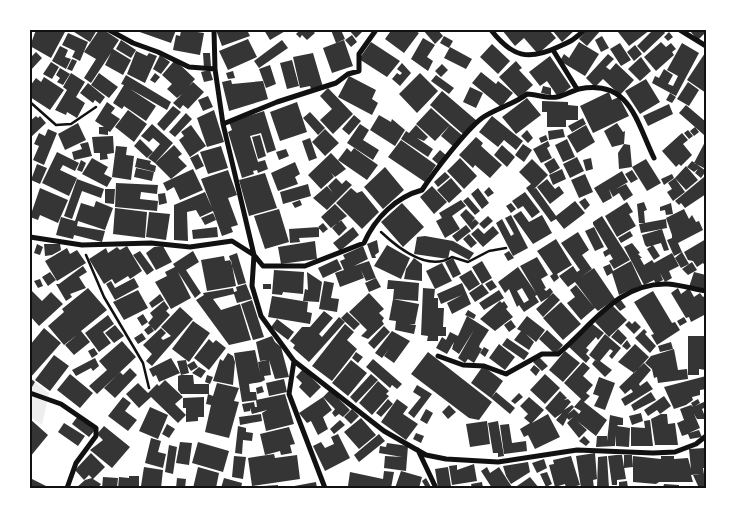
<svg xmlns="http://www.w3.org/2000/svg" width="736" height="518" font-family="'Source Serif 4',serif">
<rect width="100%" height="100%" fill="#fff"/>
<path fill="#eee" d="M30 378 49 393 42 425 30 417Z"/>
<path fill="#353535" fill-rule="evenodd" d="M36 30H66L51 58 30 46Z
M71 30H97L90 42Z
M99 30H104L119 40 113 49 131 60 123 75 105 65 111 53 91 83 84 78 96 59 84 52Z
M134 30H176L171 43Z
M184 30 204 33 200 55 173 50 176 35 180 36 181 31Z
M216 30H247L250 36 222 46Z
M264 30H287L270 40Z
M300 30H312L315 33 307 40 302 35 300 38 296 34Z
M331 30H341L345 39 336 43Z
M349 30H364L356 38Z
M387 30H414L419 33 404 53 385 39 390 32Z
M423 30H438L443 36 435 44Z
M502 30H549L556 38 538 54 524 38 515 46Z
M552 30H575L562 42Z
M587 30H601L587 46 579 39Z
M621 30H650L629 46 618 32Z
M653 30H663L665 33 644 53 637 46Z
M689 30H706V32L698 40Z
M669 32 673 37 668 41 664 37Z
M68 33 88 42 80 61 72 57 75 51 62 45Z
M352 35 357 42 351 47 345 40Z
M444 36 453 41 449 48 440 43Z
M602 36 609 48 601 52 595 40Z
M423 38 435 45 427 57 433 61 428 71 411 59Z
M248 39 257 57 228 70 219 51Z
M121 40 136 50 131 58 116 49Z
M282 40 288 48 259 68 254 61Z
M344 40 353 66 332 73 323 48Z
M371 42 400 61 387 77 359 59Z
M579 42 599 54 585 76 560 61 564 54 569 58Z
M661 42 666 47 671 43 676 49 672 52 674 55 656 71 644 57Z
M620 43 631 60 621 66 610 49Z
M682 43 699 53 676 96 652 83 655 76 659 78 664 69 673 75 668 84 673 86 678 76 667 70Z
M492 44 510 61 498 74 480 57Z
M635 45 642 54 634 61 627 52Z
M60 46 68 50 65 57 71 59 66 69 52 61Z
M450 47 472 59 466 69 444 58Z
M136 51 147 56 149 53 157 56 145 83 127 74Z
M36 52 42 58 30 71V58Z
M203 53H210L211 67 204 68Z
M313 53 323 87 311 89 310 86 300 88 293 57Z
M705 53 706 54V93L687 80Z
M608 54 614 59 606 67 610 70 616 63 634 80 620 95 603 79 595 87 586 78Z
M160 55 170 62 161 74 153 69Z
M550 56 571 87 558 97 547 81 540 86 529 72Z
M641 57 651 71 640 81 628 69Z
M72 59 77 61 72 71 67 69Z
M175 60 195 79 189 86 193 82 204 92 188 109 183 105 180 109 173 103 182 94 177 98 167 89 172 84 162 75Z
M292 60 299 86 287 89 280 63Z
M516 61 522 68 519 70 533 85 519 98 499 77Z
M51 62 59 67 52 79 43 74Z
M402 63 411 73 400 86 392 79 397 73 400 75 402 73 397 69Z
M442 64 448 70 441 77 435 71Z
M270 65 276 84 266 88 259 69Z
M60 68 70 74 63 85 57 82 60 78 56 75Z
M210 70 213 80 204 82 201 72Z
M233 71 235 78 228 79 226 73Z
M481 72 496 84 498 81 513 93 501 107 472 83Z
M71 73 85 82 76 97 85 103 77 118 67 112 66 115 55 110 67 90 63 87Z
M99 73 118 87 109 98 91 85Z
M155 73 160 77 155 83 150 80Z
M420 73 438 91 417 113 399 94Z
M126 75 171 102 167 110 130 89 156 106 146 121 124 106 122 109 113 103 124 85 121 84Z
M436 75 454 88 449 94 431 81Z
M349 76 376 90 372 99 378 103 372 115 338 97Z
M44 77 64 90 50 110 30 97V86L36 78 41 82Z
M646 79 660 102 640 114 625 91Z
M231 80 232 84 263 81 268 99 229 111 222 82Z
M688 82 699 90 689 106 677 99Z
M88 83 105 97 100 104 95 100 93 103 80 93Z
M543 86 551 88V95L541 93Z
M470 87 483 93 476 108 463 102Z
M328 88 353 114 333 134 320 120 332 109 320 96Z
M442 91 477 121 464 135 430 105Z
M609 92 612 100 619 97 629 116 593 133 580 106Z
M670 93 676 97 672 103 666 100Z
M208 96 213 107 203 111 198 100Z
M527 98 541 115 516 134 502 117Z
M542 101 568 102V105L578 106V120H566V127H547V112H542Z
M107 102 115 108 111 113 120 119 110 132 108 131V135L99 134V127H104L95 121Z
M297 102 307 132 280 141 270 112Z
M669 104 673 114 648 126 643 116Z
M686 105 706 122 704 135 695 127 699 132 694 136 690 131 695 127 679 113Z
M173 106 181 112 164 131 157 124Z
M431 108 450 125 435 141 416 124Z
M128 110 147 124 134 142 115 127Z
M214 110 224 142 207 147 197 118Z
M264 111 276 150 267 153 261 133 250 136 258 162 265 160 268 169 258 173 257 170 253 171 254 174 242 178 228 132 232 130 229 122Z
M310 112 325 128 318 135 303 118Z
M186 113 192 119 175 137 169 132Z
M354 115 361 121 349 135 342 129Z
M379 115 391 122 392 119 405 130 395 146 370 130Z
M36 116 38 118 40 116 46 123 30 138V121Z
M492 116 523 141 516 150 504 140 498 147 479 132Z
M583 118 586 124 572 132 568 126Z
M78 123 86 140 65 150 58 134Z
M617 123 623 132 625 131 624 144 612 147 604 131Z
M152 124 173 143 155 163 148 158 160 144 153 138 149 142 141 136Z
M360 124 369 130 363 140 379 150 373 160 347 143Z
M191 125 206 146 190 157 179 140 184 136 181 132Z
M416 125 428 137 424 141 417 138 433 149 428 157 401 139 406 131 409 133Z
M450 125 463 136 454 147 441 136Z
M586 125 595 142 577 153 567 136Z
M48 129 57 133 44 165 33 160 39 146 34 144 39 133 45 136Z
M325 129 339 143 325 156 312 142Z
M563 129 565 137 549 140 548 131Z
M527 130 533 138 528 143 521 136Z
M688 130 693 136 689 139 684 133Z
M682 133 688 140 683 144 692 155 681 166 679 164 676 167 662 151Z
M260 135 266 156 258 159 252 137Z
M546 135 548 140 541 143 539 138Z
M113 136 114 153 107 154 108 159 100 160V153H94L92 137Z
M476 137 483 143 481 146 502 165 490 178 475 165 473 168 459 155Z
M310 138 317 158 309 161 302 141Z
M140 139 153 152 147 158 134 146Z
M567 139 575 157 563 162 555 145Z
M401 140 436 165 425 182 388 157Z
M706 140V164L704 168 694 163Z
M548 141 550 146 547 148 552 158 541 163 533 149Z
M88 142 92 156 74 160 72 152 82 149 80 144Z
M523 144 532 150 524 162 515 155Z
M624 144 630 145 632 167 619 169 618 153Z
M174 145 182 154 178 157 187 166 171 179 155 163Z
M502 145 515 157 507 167 494 155Z
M116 146 127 147 126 155 134 156 131 180 112 177Z
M221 146 228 168 208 174 200 152Z
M347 148 351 152 354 148 378 165 367 180 338 160Z
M286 149 289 156 279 160 276 152Z
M440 150 447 156 439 165 432 159Z
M57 152 79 163 75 171 63 165 60 170 77 178 69 196 42 183Z
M331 153 346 169 335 177 331 173 334 177 321 189 308 175Z
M198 154 204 166 196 170 190 158Z
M577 157 584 171 570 178 563 164Z
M92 158 108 167 104 174 112 178 107 187 82 174Z
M137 158 151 161 150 164 156 166 155 172 135 167Z
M460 158 477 176 464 189 447 171Z
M554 158 560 168 550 174 544 164Z
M591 158 593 169 586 171 583 160Z
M532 159 548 175 534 189 536 188 556 216 575 201 585 213 564 229 556 219 551 222 526 188 531 184 519 172Z
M646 159 661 183 647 191 632 167Z
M81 160 86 163 82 172 77 170Z
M692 161 706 171 701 178 695 173 698 169 694 172 687 167Z
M295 162 300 174 295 177 298 184 278 191 271 173Z
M37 164 47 168 40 184 31 180Z
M686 166 698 180 686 190 675 178Z
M385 167 404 190 383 209 364 187Z
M136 168 154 172 152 181 134 177Z
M193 169 203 190 180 200 174 187 167 191 163 183Z
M562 169 566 179 553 185 549 175Z
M228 170 237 195 228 198 238 225 231 227 233 232 222 236 213 211 200 217 196 210 187 212 188 241 174 240V205L205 192 212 208 201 179Z
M632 170 638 179 631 183 625 174Z
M622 171 628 182 616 189 626 184 633 195 624 201 619 193 613 197 609 189 612 198 603 203 594 188Z
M445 172 450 177 438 187 434 182Z
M265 173 277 208 249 216 239 180Z
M585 174 593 192 579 198 571 180Z
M672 174 674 178 664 185 661 179Z
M704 177 706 180V194L685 208 681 203 679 205 675 201Z
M336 178 342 184 346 180 352 185 327 210 313 198 327 186 333 193 328 186Z
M451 178 462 191 449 203 437 190Z
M675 178 685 192 673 201 667 192 672 189 668 183Z
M77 179 104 189 101 198 82 191 72 219 64 216Z
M547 179 555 189 559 186 564 193 550 204 537 187Z
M116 183 158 185 157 194 141 192 140 199 158 201 157 211 115 207Z
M308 184 311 196 283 204 280 192Z
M432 186 447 202 434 214 420 197Z
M489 187 494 193 488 197 484 192Z
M40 188 68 200 58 223 40 215 38 220 30 217Z
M351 188 357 193 362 191 379 212 362 229 336 203Z
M478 188 489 203 482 209 471 194Z
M105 189H115L114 204 105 203Z
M525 192 540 212 532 218 523 206 518 209 512 201Z
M165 193 167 203 159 205 158 194Z
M468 197 480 211 475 215 463 201Z
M585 198 590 205 585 210 579 202Z
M300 200 302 205 295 208 292 203Z
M461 200 466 206 452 216 460 229 445 238 436 221 442 218 439 213Z
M96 201 113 208 105 230 78 221 77 226 105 231 102 242 74 235 73 239 56 235 61 217 75 221 81 203 94 207Z
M627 202 633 212 629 214 636 226 617 237 605 216Z
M644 202 647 210 644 211 645 223H639L637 204Z
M402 203 424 227 403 247 381 222Z
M511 203 516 209 511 213 506 206Z
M671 203 673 214 666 215 665 210 660 211V207Z
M335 204 347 216 331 228 321 217Z
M115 208 147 212 145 238 113 234Z
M279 209 289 242 265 249 254 216Z
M466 209 475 218 471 223 475 219 479 223 472 230 460 215Z
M684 209 689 219 692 215 696 222 699 221 703 230 678 243 682 252 674 256 667 240 672 238V235L666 218Z
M521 211 529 222 542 215 552 233 533 244 513 216Z
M149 212 170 214 166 240 146 237Z
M213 213 216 220 205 225 201 218Z
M511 215 528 248 513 256 496 223 502 219 511 236 514 234 505 218Z
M488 216 493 221 484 229 479 224Z
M602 216 630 260 614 269 609 261 613 259 610 254 605 257 603 252 608 249 593 224V222Z
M666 219 667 228 641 233 639 224Z
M341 220 347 228 339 236 332 228Z
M323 223 328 229 323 233 318 227Z
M466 225 471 231 457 242 452 236Z
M493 226 499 233 483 247 471 234 478 228 484 234Z
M217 227 218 237 193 239 192 230Z
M319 227V237L299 238 300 242 290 243 289 229Z
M353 227 359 235 340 251 333 243Z
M594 227 604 247 595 251 585 231Z
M662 229 669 250 664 251 661 243 647 247 645 245 642 235Z
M630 231 633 236 621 243 618 238Z
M578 232 589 250 582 255 592 269 581 277 594 268 615 299 598 311 595 308 581 320 567 303 575 297 570 290 576 285 594 307 575 282 568 287 559 276 573 266 577 272 580 270 561 243Z
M469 234 477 243 471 248 463 239Z
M425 236 453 241 474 253 469 260 450 250 448 259 414 254 417 237Z
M556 239 572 265 557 274 559 278 554 282 550 276 553 274 540 255 551 248 540 255 537 251Z
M706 239V267L703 263 697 267 693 261 688 260 684 252Z
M377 240 379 252 375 255 376 258H372L367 244Z
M315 241 317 259 281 264 278 247Z
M632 243 640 253 638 254 642 258H640L644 265 652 260 654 263 672 253 679 266 669 271 672 278 665 282 660 273 663 280 656 284 654 280 644 285 624 247Z
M37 244 43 247 40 255 34 253Z
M44 244H60L61 250 52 255 45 256Z
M387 245 410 258 401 279 374 266Z
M653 245 660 256 654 260 647 249Z
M127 246 142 271 130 279 128 276 115 284 112 279 104 284 89 259 106 248 108 253 117 247 120 250Z
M163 246 172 262 156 270 146 253 154 247Z
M363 246 368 259 354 266 369 261 376 278 366 281 361 270 364 278 340 287 335 273 344 270 340 261 345 259 343 255Z
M67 248 70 254 77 250 86 263 57 281 45 261Z
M140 251 154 270 147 275 133 255Z
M193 251 199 262 186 270 201 293 195 298 178 272 191 298 171 309 155 282 167 276 165 272 175 267 173 264Z
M509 251 514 258 508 261 504 254Z
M682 252 689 264 681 268 675 258Z
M237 253 246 283 238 285 229 256Z
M224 256 225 261 231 260 236 286 207 291 201 260Z
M537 257 548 275 541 279 546 288 544 289 546 291 550 288 553 292 549 297 553 293 560 300 543 317 536 309 549 297 541 302 537 295 535 296 539 302 524 312 519 305 517 307 509 289 505 293 498 282 518 267 536 293 520 266ZM522 288 529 300 524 303 517 291Z
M414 258 422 264V281L404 279 406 269Z
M453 258 461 274 453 278 445 262Z
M337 259 342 269 323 278 318 268Z
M482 261 492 278 482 284 472 267Z
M631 261 642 285 619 295 612 273 607 276 603 267 610 264 613 271Z
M692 262 697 270 688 275 682 269Z
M442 263 452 281 435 289 426 271Z
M83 266 87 272 79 277 86 288 70 294 72 297 66 301 56 284H59Z
M274 270 304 272 303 294 283 292 282 295 272 294Z
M471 270 480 284 469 291 459 277Z
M50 272 56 280 48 286 42 277Z
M307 272 322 282 319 302 303 301 305 289 308 290Z
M694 272 706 275V291L689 287Z
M134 278 139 287 115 300 106 284 111 281 115 288Z
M376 278 381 287 369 292 365 283Z
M40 279 43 286 38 288 34 281Z
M388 280 419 283 418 301 393 299 394 289H387Z
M492 280 497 287 490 291 485 284Z
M324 281 334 283 331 298 339 299 337 312 319 309Z
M462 283 471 304 452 314 447 303 462 295 441 304 437 294Z
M246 284 252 299 237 303 234 294 213 299 221 310 240 304 251 340 229 345 196 300 204 295 203 293 233 288 234 292 237 291 236 287Z
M263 284H271V289H263Z
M482 284 489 293 475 302 469 293Z
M88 288 107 310 81 331 90 342 74 355 65 345 77 335 64 345 48 326 64 312 62 309Z
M423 288 435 289 434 298H438V308H444L443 327H446V336H438V341H427L428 336 421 335Z
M678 288 681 294 689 288 694 297 700 293 703 297 706 295V314L691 322 689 317 686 318 671 293Z
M30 289 42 301 51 292 63 304 39 326 30 316Z
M138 290 148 308 124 320 113 302Z
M499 290 504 298 484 310 479 303Z
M653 291 672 323 675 322 680 330 657 345 651 335 654 334 634 302Z
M369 293 384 309 379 313 384 318 382 321 384 324 368 339 361 336 367 330 349 312Z
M160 294 164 300 152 308 149 303Z
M272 296 308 302 307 312 312 313 310 324 268 317Z
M393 299 419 304 415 324H409L416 325 414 334 395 330 396 321 389 320Z
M620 299 626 307 620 311 614 304Z
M252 300 264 337 253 340 241 304Z
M164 301 169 308 166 311 170 315 155 331 148 323 153 317 150 313Z
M500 301 502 303 504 301 508 307 506 309 513 317 495 331 480 319Z
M561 302 581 324 563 340 543 318Z
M612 305 627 320 609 337 595 322Z
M180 307 193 319 152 366 146 361 152 354 143 345 161 328 166 333 161 338 163 340 171 336 161 327Z
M468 310 476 315 474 319 465 315Z
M324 311 333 318 319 334 322 337 339 317 345 322 309 362 293 348 295 345 290 341 302 327H310Z
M347 312 360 324 354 330 341 318Z
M143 314 148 322 142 326 137 318Z
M108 315 114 324 103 332 111 343 99 352 85 333Z
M467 316 489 330 480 344 479 347 482 349 474 363 468 359 465 363 458 358 474 330 459 354 452 349 454 342 447 354 436 348 442 337 446 340 450 332 458 336Z
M527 316 545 330 536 342 526 334 534 342 529 350 514 340 521 331 517 329Z
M684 317 687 322 680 326 677 321Z
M277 319 294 332 288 340 271 327Z
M511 320 516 327 509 332 504 325Z
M193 321 210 333 189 362 172 349Z
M629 321 632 324 635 321 641 327 634 334 625 325Z
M590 322 604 333 598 340 596 337 586 348 589 350 586 354 590 358 586 363 569 347Z
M345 324 354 332 347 340 357 349 332 381 312 366Z
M115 325 124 336 114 343 105 333Z
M150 325 154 331 148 335 144 330Z
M384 326 390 332 374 349 368 343Z
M44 328 61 343 30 378 35 382 32 387 30 385V345Z
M618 329 627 338 621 345 611 337Z
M644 329 647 332 645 334 656 346 650 353 635 338Z
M547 330 563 345 555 354 539 339Z
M392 331 410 341 394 363 384 356 389 349 382 358 375 353Z
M142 333 146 339 138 344 134 338Z
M605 334 621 348 612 359 609 356 613 351 610 349 600 361 612 370 605 377 592 364 595 360 599 363 589 355Z
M272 336 275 342 281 347 289 377 275 379 269 360 271 375 264 376 265 380 261 382 249 384 250 392H256L257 400 242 402 234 353 255 350 260 373 258 362 267 360 260 361 256 342Z
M688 336H706V370L699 369V375H688Z
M507 338 529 353 524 360 502 345Z
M209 339 213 343 216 340 226 348 209 370 194 358Z
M627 340 631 346 627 350 622 346Z
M122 341 136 357 97 394 89 386 107 370 99 361Z
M671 342 673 349 660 352 658 346Z
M499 344 515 357 505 370 489 358Z
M635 344 649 357 634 373 618 362Z
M484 347 489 350 485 357 480 353Z
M94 348 98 354 92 358 88 351Z
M674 349 678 370 687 369 688 379 658 383 657 377 654 378 652 369 645 363 651 356Z
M565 351 580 363 563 382 549 370Z
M356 352 363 357 358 363 352 358Z
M428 352 492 402 479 420 469 418 411 374Z
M228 353 233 356 235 362 233 385 213 381 220 359 223 361Z
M54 355 69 366 50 391 35 380Z
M538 356 548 366 542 371 533 362Z
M95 358 99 366 93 371 91 368 76 376 72 370Z
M171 358 180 373 159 382 156 375 153 377 149 369Z
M373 359 402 384 397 389 392 385 390 388 366 367Z
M186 360 189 373 181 375 177 361Z
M351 360 367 373 348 396 332 383Z
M194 361 198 367 191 371 187 365Z
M583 362 590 368 583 376 593 385 586 393 590 396 584 402 607 420 596 436 577 421 587 430 579 438 567 423 573 417 569 420 567 418 563 426 556 420 562 413 555 418 545 408 560 391 567 398 564 400 568 399 571 402 564 410 572 405 574 407 568 414 574 409 579 414 581 411 574 407 581 399 564 383Z
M644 363 651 370 639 384 640 386 647 381 653 389 625 406 621 399 633 392 631 389 625 394 619 387Z
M534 365 540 370 536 376 530 370Z
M483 366 503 381 491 398 471 383Z
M199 367 206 371 201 378 192 373Z
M130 368 137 375 115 398 104 388 120 372 123 375Z
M303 369 321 387 310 398 299 387 302 383 296 377Z
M70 374 93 393 80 408 57 390Z
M371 374 378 380 356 403 350 397Z
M545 374 560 388 545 404 530 390Z
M181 375 182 379 181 375H193L194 384H209V394H181L178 390V376Z
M207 375 213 377 210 384 205 382Z
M706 376V389L700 390V395L692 397 693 400 686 405 674 409 664 387Z
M599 377 615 383 605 410 594 406 599 396 593 394Z
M284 379 287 392 269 396 266 383Z
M165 380 183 397 175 404 186 415 178 423 151 397 139 408 126 394 138 383 148 393 157 384 159 386Z
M378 381 389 391 386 394 389 396 372 415 359 403Z
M217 383 239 388 234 401 239 402 229 438 205 432 211 405 206 404 208 394 213 396Z
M417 385 432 394 414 418 408 413 421 397 413 392Z
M262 386 264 392 257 394 256 388Z
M330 390 350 410 343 417 339 414 335 417 332 413 335 409 323 397Z
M496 392 515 408 510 414 491 398Z
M651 392 656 400 634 411 631 405Z
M519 393 523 397 515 404 511 401Z
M285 394 294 424 266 431 262 413 267 410 252 414 250 408V411L244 412 242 404 254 402 255 407H257L256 400Z
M664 396 671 406 660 414 657 410 648 416 644 410Z
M123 397 131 403 125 411 137 420 128 431 108 416Z
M204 397V417H198V421L186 422V408H183V398Z
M323 397 332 410 323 417 328 429 318 435 311 421 307 423 299 413Z
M529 397 544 410 532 423 548 414 560 437 535 449 528 435 524 437 520 429 530 423 524 418 528 414 520 406Z
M388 399 393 404 381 417 376 413Z
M397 399 408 407 403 414 418 424 406 440 381 422Z
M698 399 700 403 695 406 706 401V407L702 409 706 419H697L694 414 700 428 689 433 699 430 702 437 690 439 688 434 682 436 677 423 684 420 680 409 691 405 693 407 691 403Z
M449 405 456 412 448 419 442 412Z
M150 407 168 415 158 439 139 431Z
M352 409 359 416 351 424 344 417Z
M426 409 433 413 427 424 420 420Z
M641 413 643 421 632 425 629 416Z
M261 414 262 421 240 425 239 417Z
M661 414H667L668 424 675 423 678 445H655L651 419Z
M610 415 623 418V425H618L617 426 630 428 629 447 616 446V435L615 446 596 447 597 436H607V441Z
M78 416 95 430 89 437 72 424Z
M361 418 376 435 359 449 344 432Z
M30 419 48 435 30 457Z
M340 420 345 425 334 434 330 429Z
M650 420 653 446H631V427L645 428 644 421Z
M487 421 490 444 470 447 466 424Z
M498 421 504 456 498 457V453H493L488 423Z
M64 423 85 436 78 446 58 432Z
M167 424 175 429 169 438 162 434Z
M509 424 512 443 526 441 527 451 504 454 500 425Z
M104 426 130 447 112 468 90 450 103 440 97 434Z
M238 426 246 428V432L253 433 252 441 243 440 242 454 235 453Z
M289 427 295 444 290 445 292 453 281 455 280 451 265 455 260 434Z
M416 433 424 436 421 443 413 439Z
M338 434 350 458 325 471 313 446 321 442 325 448 334 444 331 437Z
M379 434 385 441 359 462 354 455Z
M584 436 590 442 586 446 579 441Z
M151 438 161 441 158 452 166 454 163 468 145 463Z
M180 442 192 443 189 465 176 463Z
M198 442 229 451 223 472 192 463Z
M387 443 408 446 406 471 384 468 385 456 402 457 379 453 380 446 386 447Z
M169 445 177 447 173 474 165 472Z
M705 448 706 468H703L706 488H699L693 475 700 474 691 475 693 482H659L656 484 633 482V456L661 459V456H674V459L688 458 691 469 689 449Z
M91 453 105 467 93 479 101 484 98 488H76L85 480 92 478 89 475 84 480 75 470Z
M595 453 597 479 593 480 594 488H581L576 456Z
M274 454 275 458 297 455 300 479 252 486 248 458Z
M616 455H622L626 479 617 480V485H612L608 456Z
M624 455H632L633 467 624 468Z
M234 456 246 457 243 479 232 477Z
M571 456 580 485 569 488H566L565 484 555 487 549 465 554 464 553 460Z
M607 456 609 488H597L598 457Z
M544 459 547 468 537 473 532 463Z
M528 462 530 472 511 484 506 476 503 466Z
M474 464 477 481 452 485 449 466 457 465V470Z
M144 467 163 470 161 488 141 486Z
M198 467 219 473 216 488H193Z
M448 467 451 486 438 488 435 469Z
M487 467 490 473 499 467 512 487 492 488 481 471Z
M384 471 394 472 391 488H345L348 486 350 472 383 479Z
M401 471 422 477 419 488H395Z
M547 472 552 484 546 487 540 474Z
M129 476H139V487L118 488 119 477 129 478Z
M103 477 118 478 117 488H102Z
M530 477 539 488H518L517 486Z
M30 478 46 486 45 488H30Z
M177 478 186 479 185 488H176Z
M224 478 242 483 241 488H221Z
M426 478 431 487 430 488H426L422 481Z
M627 481 628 488H619V482Z
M316 482 317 488H289V487Z
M482 482 483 488H472L471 484Z
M664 484 679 485V488H663Z
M278 485V488H263V486Z"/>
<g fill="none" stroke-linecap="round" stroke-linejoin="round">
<path stroke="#111" stroke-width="2.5" d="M30 102 56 125 71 124 96 107
M381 232C398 248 428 272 452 257L468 262 489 251 506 248
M86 255 104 297 143 363 149 388"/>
<path stroke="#111" stroke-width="5" d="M109 30 133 43 158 52 189 67 215 69
M214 30 215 69 223 124 254 255 252 286 261 316 294 361 384 431 426 455 446 459 498 462 577 450 653 453 675 452 696 444 706 436
M491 30C512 57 528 61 558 47 569 42 576 39 584 30
M680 30 706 46
M553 50 577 89
M223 124 277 102 336 83 348 74 359 71V54L376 30
M30 237 82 245 151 243 190 247 232 241 254 255 263 266H305L364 243C375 218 396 197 422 190 434 172 466 130 482 118 496 108 513 105 527 94 536 94 548 99 557 97 564 96 571 91 579 89 630 79 636 121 654 158
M438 356 463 365 484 366 506 374 542 354H558C592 326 618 282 668 284 681 285 694 289 706 291
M294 361 289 394 325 488
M30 393 61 404 96 428V436L76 463 67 488
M418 450 436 488"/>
</g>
<rect width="736" height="518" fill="none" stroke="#ffffff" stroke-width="62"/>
<rect x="31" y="31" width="674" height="456" fill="none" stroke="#111" stroke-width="2"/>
</svg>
